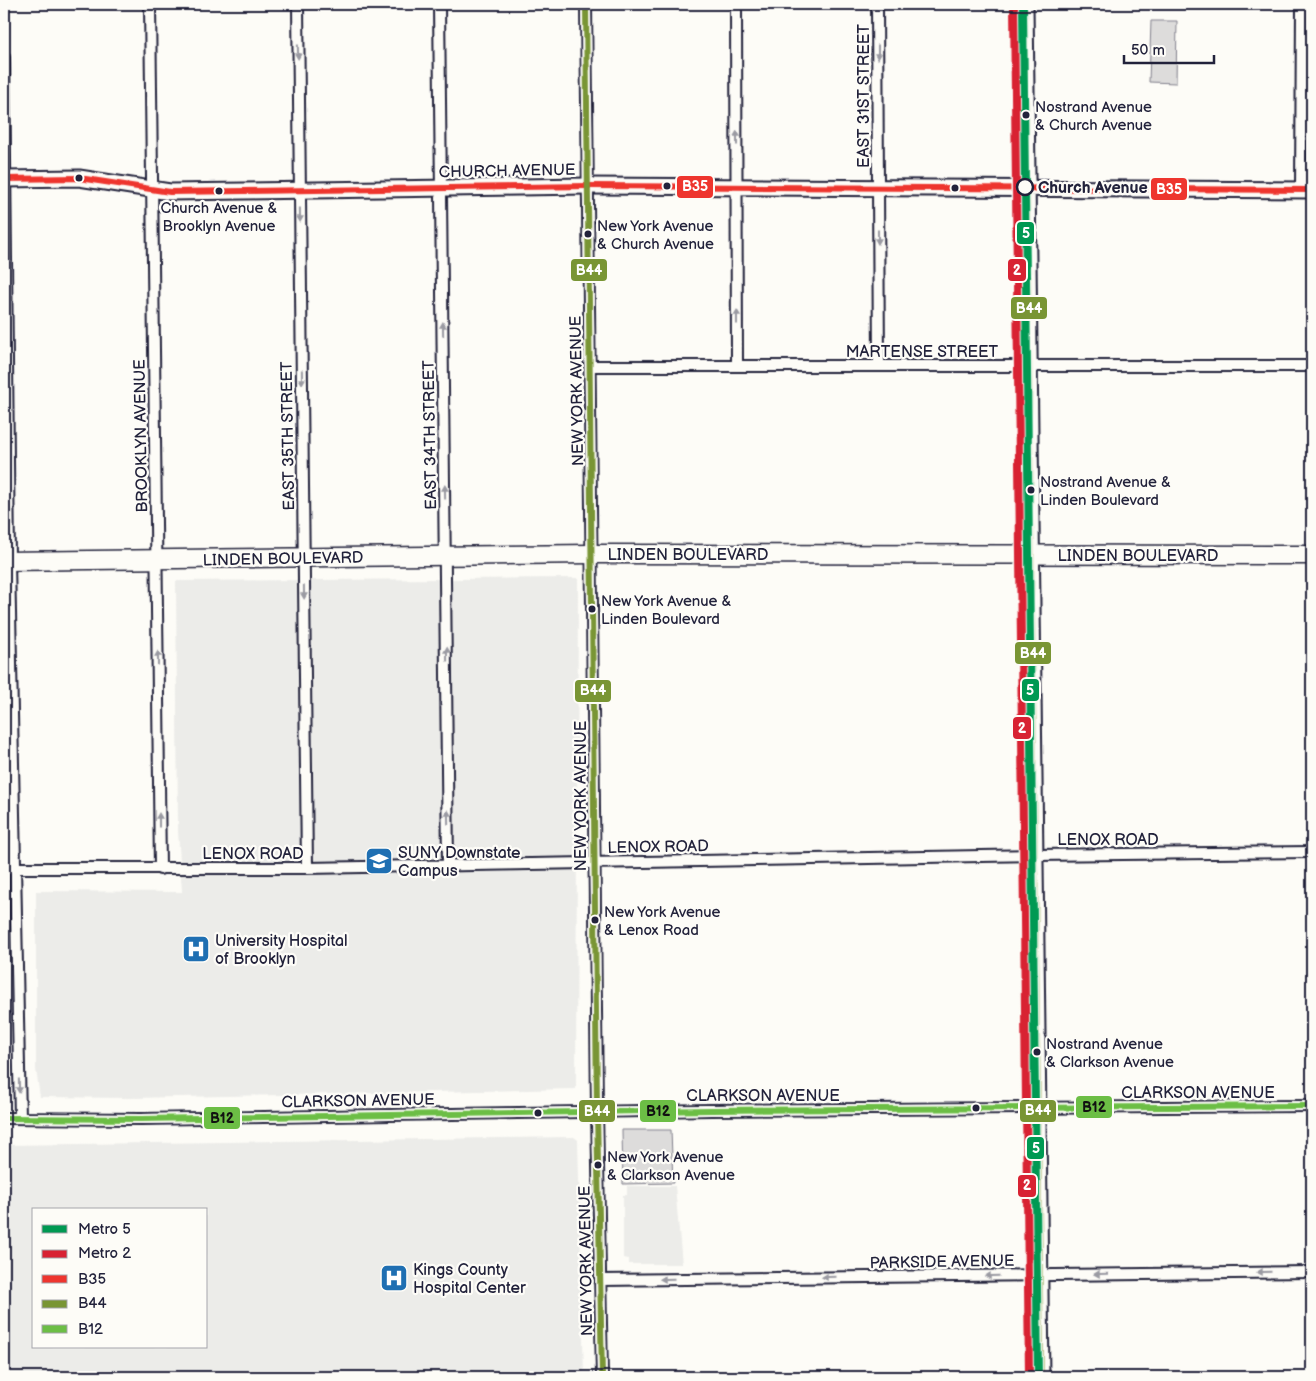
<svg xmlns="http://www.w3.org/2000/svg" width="1316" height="1381" font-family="'Balsamiq Sans',sans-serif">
<rect width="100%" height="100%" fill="#fdfcf7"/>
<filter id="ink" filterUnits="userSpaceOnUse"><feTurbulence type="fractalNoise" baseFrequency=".02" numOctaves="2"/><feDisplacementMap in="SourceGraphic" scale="10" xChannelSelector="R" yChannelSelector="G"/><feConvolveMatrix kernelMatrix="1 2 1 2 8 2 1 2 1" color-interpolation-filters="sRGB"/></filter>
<g filter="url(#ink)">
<path fill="#ecece9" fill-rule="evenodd" d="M578 578 576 1089 132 1098 40 1097 36 1069V891L182 892 178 831 176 581Z
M574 1137 578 1140 584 1377H4V1145ZM34 1210H206V1347H34Z
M627 1186H675L682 1264H629V1259L623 1258V1195H627Z"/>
<path fill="#dddcdb" stroke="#807f8b" d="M1151 21H1177L1176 83 1149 82Z
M622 1130H671L673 1183 623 1184Z"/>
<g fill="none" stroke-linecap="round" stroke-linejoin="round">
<g stroke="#22223b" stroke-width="14">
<path id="minor" d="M150 4 160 869
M298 4 307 868
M439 4 448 865
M586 4 597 1111 602 1377
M736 4 737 366
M877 4 879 366
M4 57 9 561 20 1118
M1301 190 1302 4
M591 366H1312
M4 868H307L1035 855 1312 852
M4 1118 141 1119 711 1110 1312 1106
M601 1280 1312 1272"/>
</g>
<g stroke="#22223b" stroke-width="19">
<path id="secondary" d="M1025 4 1041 1377
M4 179 79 178 170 192 588 186 1312 190"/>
</g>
<g stroke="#22223b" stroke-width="21">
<path id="trunk" d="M4 561 592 554 1312 555"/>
</g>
<use href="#minor" stroke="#fdfcf7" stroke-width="10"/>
<use href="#secondary" stroke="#fdfcf7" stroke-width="15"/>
<use href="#trunk" stroke="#fdfcf7" stroke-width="18"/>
<g stroke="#fdfcf7" stroke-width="10">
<path id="bus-1" d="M4 179 79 178 170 192 588 186 1312 190"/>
</g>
<g stroke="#fdfcf7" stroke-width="10">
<path id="bus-2" d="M586 4 597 1111 602 1377
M1025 4 1041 1377"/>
</g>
<g stroke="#fdfcf7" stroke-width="10">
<path id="bus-3" d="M4 1118 141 1119 711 1110 1312 1106"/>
</g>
<use href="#bus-1" stroke="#ee352e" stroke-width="6"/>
<use href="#bus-2" stroke="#799534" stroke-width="6"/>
<use href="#bus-3" stroke="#6cbe45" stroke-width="6"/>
<g stroke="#fdfcf7" stroke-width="11">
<path id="metro-1" d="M1023 4 1038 1377"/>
</g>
<g stroke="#fdfcf7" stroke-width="11">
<path id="metro-2" d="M1014 4 1029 1377"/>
</g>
<use href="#metro-1" stroke="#009952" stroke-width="8"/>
<use href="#metro-2" stroke="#d82233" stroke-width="8"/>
</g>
<defs><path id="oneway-solid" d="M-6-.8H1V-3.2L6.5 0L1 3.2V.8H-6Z" transform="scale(1.25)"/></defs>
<g fill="#9a9aa2">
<use href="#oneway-solid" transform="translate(298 52) rotate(89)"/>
<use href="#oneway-solid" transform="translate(878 52) rotate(90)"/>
<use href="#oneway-solid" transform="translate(737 138) rotate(-90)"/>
<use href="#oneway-solid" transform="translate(300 215) rotate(89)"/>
<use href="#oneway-solid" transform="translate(878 237) rotate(90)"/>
<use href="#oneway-solid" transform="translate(737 317) rotate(-90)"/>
<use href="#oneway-solid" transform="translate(443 329) rotate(-91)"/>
<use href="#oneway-solid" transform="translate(302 377) rotate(89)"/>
<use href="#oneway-solid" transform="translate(445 492) rotate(-91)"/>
<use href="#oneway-solid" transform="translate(304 592) rotate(89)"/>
<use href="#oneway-solid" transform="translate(447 654) rotate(-91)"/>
<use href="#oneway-solid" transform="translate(158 658) rotate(-90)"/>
<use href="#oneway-solid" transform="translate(448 817) rotate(-91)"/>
<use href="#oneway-solid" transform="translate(159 820) rotate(-90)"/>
<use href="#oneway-solid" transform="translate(19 1086) rotate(89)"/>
<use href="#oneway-solid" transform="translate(1264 1272) rotate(179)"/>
<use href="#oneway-solid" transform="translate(1101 1274) rotate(179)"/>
<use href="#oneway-solid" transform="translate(992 1276) rotate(179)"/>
<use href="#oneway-solid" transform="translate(829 1277) rotate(179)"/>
<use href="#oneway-solid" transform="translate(667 1279) rotate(179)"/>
</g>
</g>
<defs>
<g id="university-square" transform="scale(1.4375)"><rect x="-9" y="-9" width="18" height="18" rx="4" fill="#1f6fb2" stroke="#fdfcf7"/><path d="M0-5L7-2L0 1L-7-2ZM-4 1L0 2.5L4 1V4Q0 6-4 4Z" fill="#fff"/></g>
<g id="hospital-square" transform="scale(1.4375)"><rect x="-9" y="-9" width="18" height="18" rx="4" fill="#1f6fb2" stroke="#fdfcf7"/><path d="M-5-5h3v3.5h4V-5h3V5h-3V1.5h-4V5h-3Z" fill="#fff"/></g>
</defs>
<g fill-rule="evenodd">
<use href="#university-square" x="379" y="861"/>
<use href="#hospital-square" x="196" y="949"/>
<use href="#hospital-square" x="394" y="1278"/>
</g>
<g fill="#22223b" stroke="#fdfcf7" stroke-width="2">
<circle cx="1026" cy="115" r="4.5"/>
<circle cx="79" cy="178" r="4.5"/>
<circle cx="667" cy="186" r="4.5"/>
<circle cx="955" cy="188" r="4.5"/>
<circle cx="219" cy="191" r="4.5"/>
<circle cx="588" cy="234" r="4.5"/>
<circle cx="1031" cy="490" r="4.5"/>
<circle cx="592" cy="609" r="4.5"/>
<circle cx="595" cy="920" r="4.5"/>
<circle cx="1037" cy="1052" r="4.5"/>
<circle cx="976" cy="1108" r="4.5"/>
<circle cx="538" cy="1113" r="4.5"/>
<circle cx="598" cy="1165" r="4.5"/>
</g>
<circle fill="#fdfcf7" stroke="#22223b" stroke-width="2.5" cx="1025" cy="187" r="8"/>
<g text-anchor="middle" stroke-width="4.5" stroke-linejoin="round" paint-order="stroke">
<g font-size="15" fill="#22223b" stroke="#fdfcf7" text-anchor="start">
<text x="1035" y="112">Nostrand Avenue<tspan x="1035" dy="18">&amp; Church Avenue</tspan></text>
<text x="219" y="213" text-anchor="middle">Church Avenue &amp;<tspan x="219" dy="18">Brooklyn Avenue</tspan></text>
<text x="597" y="231">New York Avenue<tspan x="597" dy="18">&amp; Church Avenue</tspan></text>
<text x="1040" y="487">Nostrand Avenue &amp;<tspan x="1040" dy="18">Linden Boulevard</tspan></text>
<text x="601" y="606">New York Avenue &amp;<tspan x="601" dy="18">Linden Boulevard</tspan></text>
<text x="604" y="917">New York Avenue<tspan x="604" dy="18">&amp; Lenox Road</tspan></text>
<text x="1046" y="1049">Nostrand Avenue<tspan x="1046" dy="18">&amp; Clarkson Avenue</tspan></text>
<text x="607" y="1162">New York Avenue<tspan x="607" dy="18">&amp; Clarkson Avenue</tspan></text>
</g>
<g font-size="16" fill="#22223b" stroke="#fdfcf7">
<text transform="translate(863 96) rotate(-90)" y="6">EAST 31ST STREET</text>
<text transform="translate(507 170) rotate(-1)" y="6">CHURCH AVENUE</text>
<text x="922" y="357">MARTENSE STREET</text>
<text transform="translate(576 391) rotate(-91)" y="6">NEW YORK AVENUE</text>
<text transform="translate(429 435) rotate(-91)" y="6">EAST 34TH STREET</text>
<text transform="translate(140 436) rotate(-91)" y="6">BROOKLYN AVENUE</text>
<text transform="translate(287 436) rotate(-91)" y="6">EAST 35TH STREET</text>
<text x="688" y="560">LINDEN BOULEVARD</text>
<text x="1138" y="561">LINDEN BOULEVARD</text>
<text transform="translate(283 558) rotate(-1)" y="6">LINDEN BOULEVARD</text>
<text transform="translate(580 796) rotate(-90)" y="6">NEW YORK AVENUE</text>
<text x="1108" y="845">LENOX ROAD</text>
<text transform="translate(658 846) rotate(-1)" y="6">LENOX ROAD</text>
<text x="253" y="859">LENOX ROAD</text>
<text x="1198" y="1098">CLARKSON AVENUE</text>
<text x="763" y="1101">CLARKSON AVENUE</text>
<text transform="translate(358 1100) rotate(-1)" y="6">CLARKSON AVENUE</text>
<text transform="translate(585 1261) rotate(-91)" y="6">NEW YORK AVENUE</text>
<text transform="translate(942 1261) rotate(-1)" y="6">PARKSIDE AVENUE</text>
</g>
<g font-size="16" font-weight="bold" fill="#22223b" stroke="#fdfcf7" text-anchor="start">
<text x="1038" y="193">Church Avenue</text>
</g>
<g font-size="16" fill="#22223b" stroke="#fdfcf7" text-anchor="start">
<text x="398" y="858">SUNY Downstate<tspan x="398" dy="18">Campus</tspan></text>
<text x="215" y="946">University Hospital<tspan x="215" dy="18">of Brooklyn</tspan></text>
<text x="413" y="1275">Kings County<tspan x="413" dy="18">Hospital Center</tspan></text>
</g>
</g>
<g stroke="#fdfcf7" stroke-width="2">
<rect x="676" y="175" width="38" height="24" rx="5" fill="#ee352e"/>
<rect x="1150" y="177" width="38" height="24" rx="5" fill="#ee352e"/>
<rect x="1016" y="221" width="19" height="24" rx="5" fill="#009952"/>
<rect x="1007" y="258" width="20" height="24" rx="5" fill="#d82233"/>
<rect x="570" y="258" width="38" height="24" rx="5" fill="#799534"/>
<rect x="1010" y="296" width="38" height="24" rx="5" fill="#799534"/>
<rect x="1014" y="641" width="38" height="24" rx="5" fill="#799534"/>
<rect x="1021" y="678" width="19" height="24" rx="5" fill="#009952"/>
<rect x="574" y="679" width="38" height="24" rx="5" fill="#799534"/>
<rect x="1012" y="716" width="20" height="24" rx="5" fill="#d82233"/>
<rect x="1075" y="1095" width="38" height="24" rx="5" fill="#6cbe45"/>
<rect x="1019" y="1099" width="38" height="24" rx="5" fill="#799534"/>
<rect x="578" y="1099" width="38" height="24" rx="5" fill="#799534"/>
<rect x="639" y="1099" width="38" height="24" rx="5" fill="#6cbe45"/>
<rect x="203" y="1106" width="38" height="24" rx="5" fill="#6cbe45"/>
<rect x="1026" y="1136" width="19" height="24" rx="5" fill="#009952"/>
<rect x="1017" y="1174" width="20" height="24" rx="5" fill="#d82233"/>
</g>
<g font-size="14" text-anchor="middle" font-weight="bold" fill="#fff">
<text x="695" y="191">B35</text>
<text x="1169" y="194">B35</text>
<text x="1026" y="238">5</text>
<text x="1017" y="275">2</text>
<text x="589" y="275">B44</text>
<text x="1029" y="313">B44</text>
<text x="1033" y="658">B44</text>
<text x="1030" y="695">5</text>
<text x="593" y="695">B44</text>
<text x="1022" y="733">2</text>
<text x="1038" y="1115">B44</text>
<text x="597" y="1116">B44</text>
<text x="1036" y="1153">5</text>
<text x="1027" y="1190">2</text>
</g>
<g font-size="14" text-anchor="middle" font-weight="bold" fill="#111">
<text x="1094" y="1112">B12</text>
<text x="658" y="1116">B12</text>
<text x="222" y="1123">B12</text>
</g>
<rect width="1316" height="1381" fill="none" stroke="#fdfcf7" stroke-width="20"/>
<rect x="10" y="10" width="1296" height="1361" fill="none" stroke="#22223b" stroke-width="2" filter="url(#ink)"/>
<rect x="32" y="1208" width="175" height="140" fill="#fdfcf7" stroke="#a5a5ac"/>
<rect x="42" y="1225" width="25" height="8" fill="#009952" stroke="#a5a5ac"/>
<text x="78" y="1234" font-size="15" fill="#22223b">Metro 5</text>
<rect x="42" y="1250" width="25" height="8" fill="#d82233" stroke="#a5a5ac"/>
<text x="78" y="1258" font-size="15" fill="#22223b">Metro 2</text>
<rect x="42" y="1275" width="25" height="8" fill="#ee352e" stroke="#a5a5ac"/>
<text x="78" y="1284" font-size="15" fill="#22223b">B35</text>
<rect x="42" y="1300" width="25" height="8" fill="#799534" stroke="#a5a5ac"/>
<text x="78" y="1308" font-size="15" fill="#22223b">B44</text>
<rect x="42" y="1325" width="25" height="8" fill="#6cbe45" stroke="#a5a5ac"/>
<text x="78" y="1334" font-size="15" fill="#22223b">B12</text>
<path d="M1124 55v8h90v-8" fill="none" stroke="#22223b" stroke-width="2.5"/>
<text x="1131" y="55" font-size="15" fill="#22223b" stroke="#fdfcf7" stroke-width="4" paint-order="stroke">50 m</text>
</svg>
